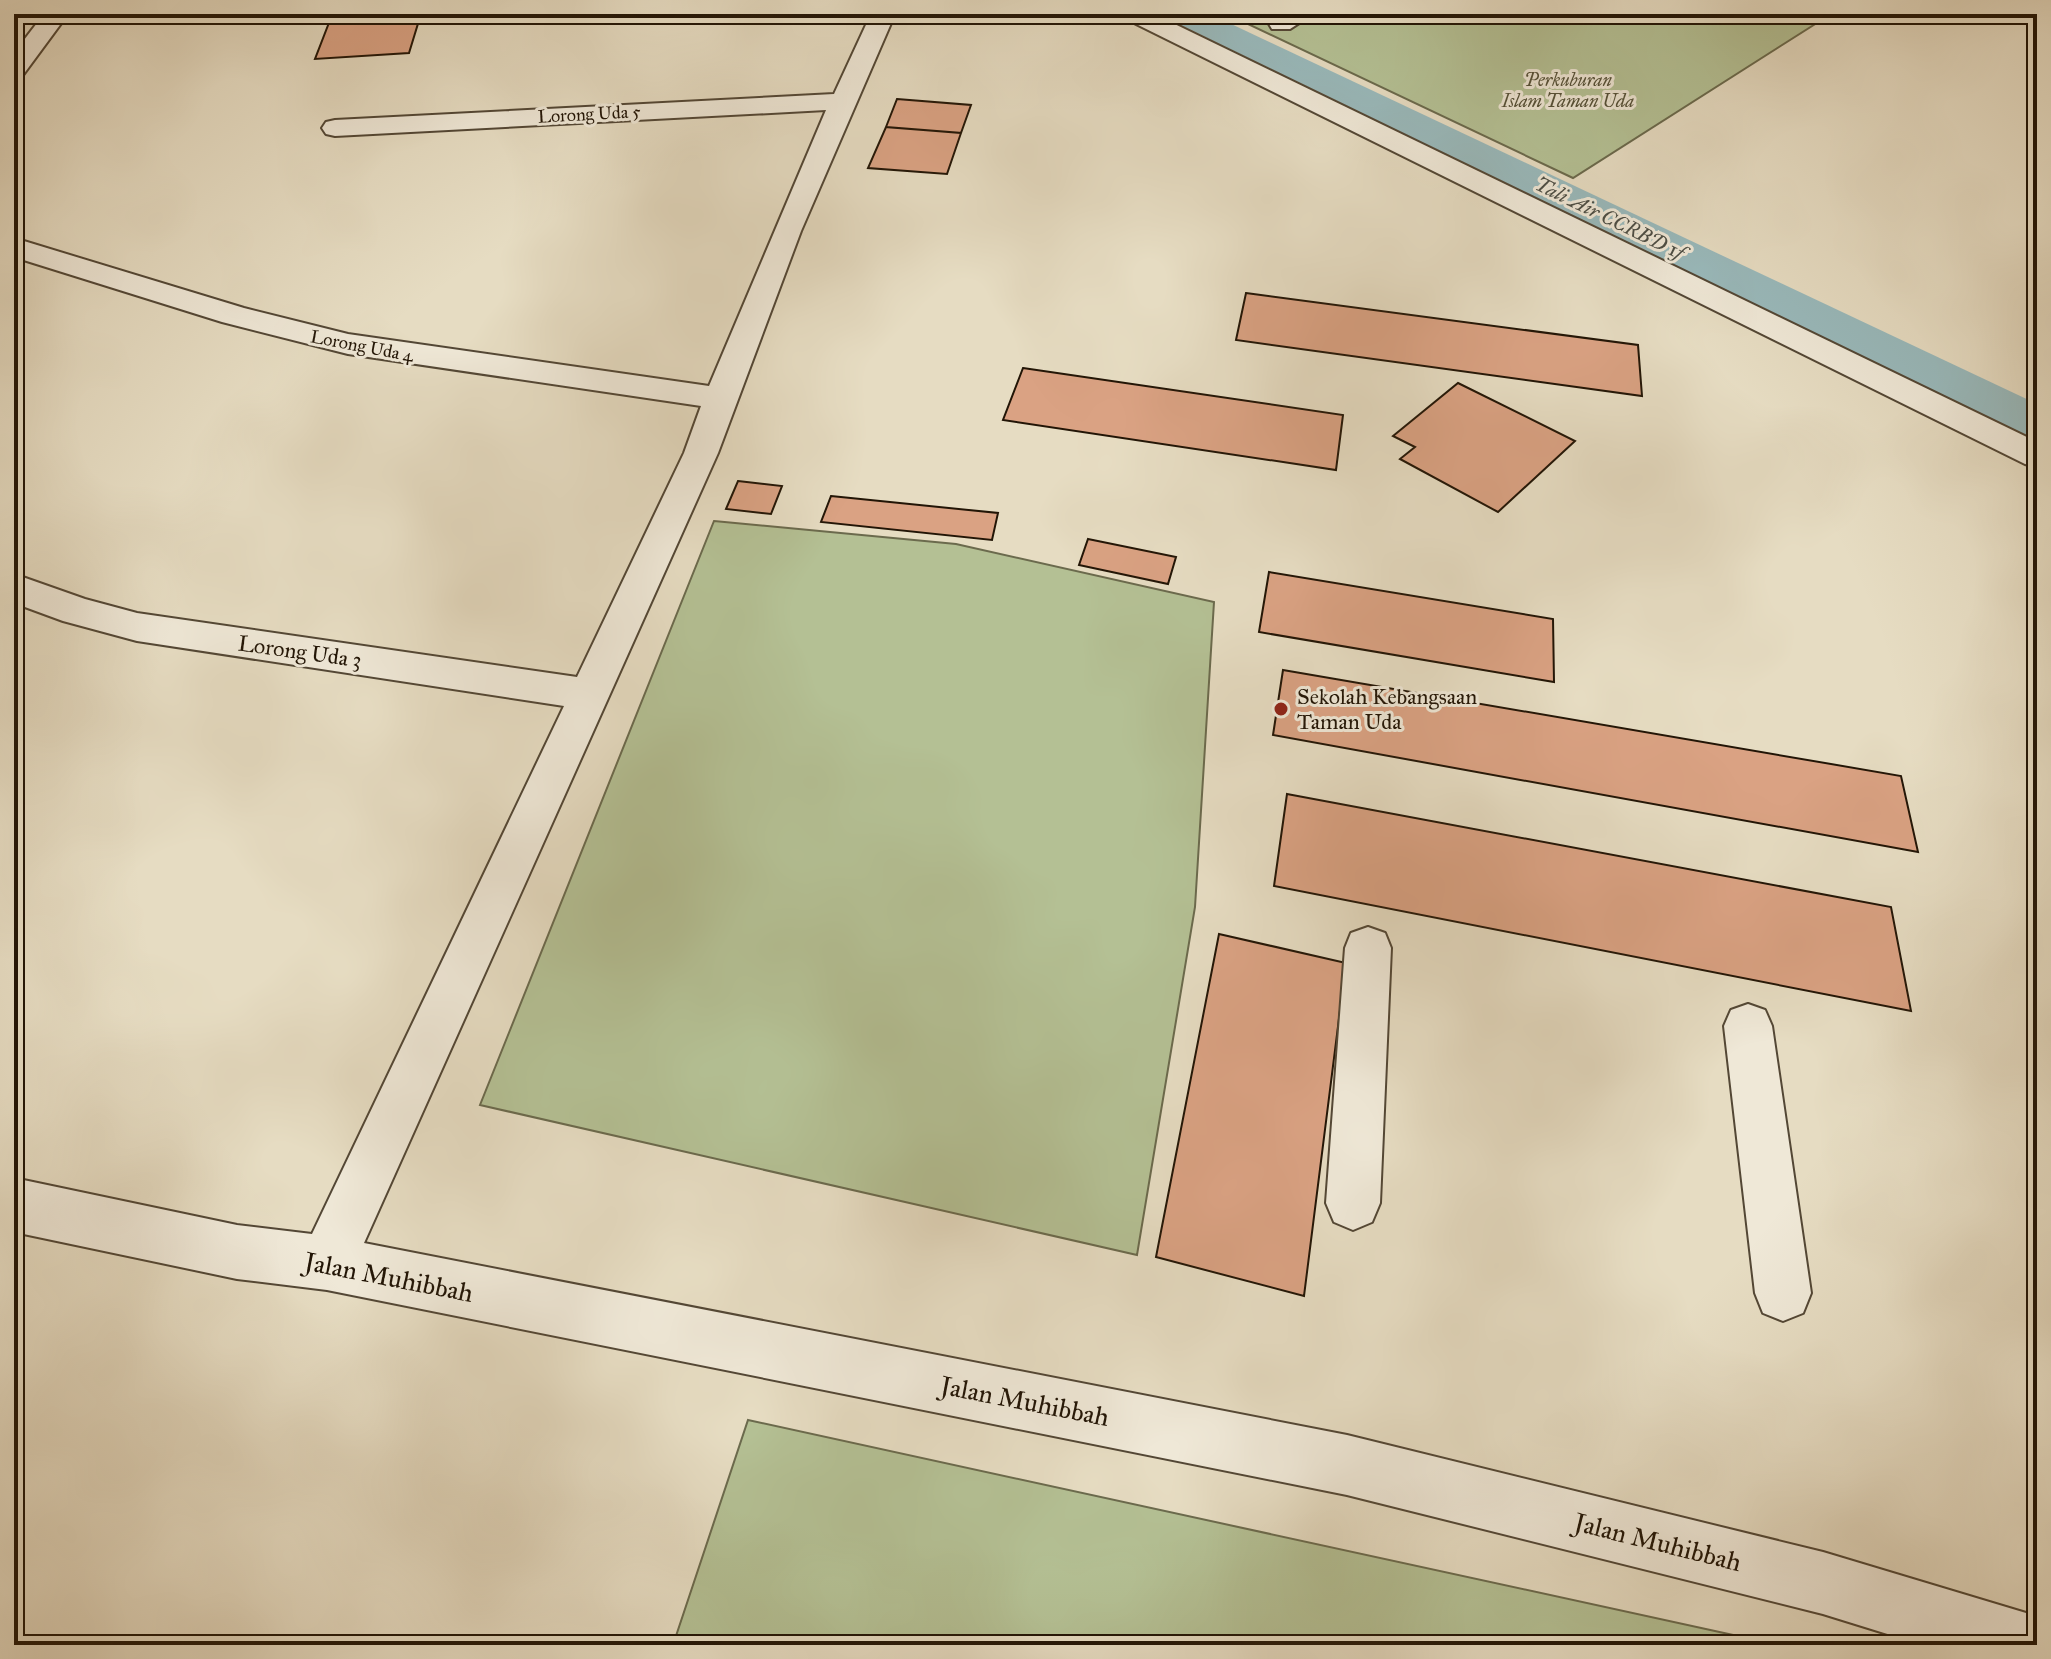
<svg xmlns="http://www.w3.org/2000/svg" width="2051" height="1659" font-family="'IM FELL Great Primer',serif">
<rect width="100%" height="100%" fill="#e6dcc2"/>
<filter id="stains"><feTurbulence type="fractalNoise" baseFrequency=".0025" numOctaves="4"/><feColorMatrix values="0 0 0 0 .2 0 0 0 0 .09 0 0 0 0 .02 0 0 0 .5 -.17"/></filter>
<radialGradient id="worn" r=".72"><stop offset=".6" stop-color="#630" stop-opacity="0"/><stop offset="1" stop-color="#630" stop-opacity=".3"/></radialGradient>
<path fill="#b4c094" stroke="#6b6a4d" stroke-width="2" d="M1227 14H1831L1573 178Z
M714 521 956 544 1214 602 1195 907 1137 1255 480 1105Z
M748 1420 1779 1645H673Z"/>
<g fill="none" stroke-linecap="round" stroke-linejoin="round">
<path fill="#99b9bb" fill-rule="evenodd" d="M1168 14H1210L2037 404V437L2021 433 1172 21Z"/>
</g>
<path fill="#daa283" stroke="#221506" stroke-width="2" d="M389 14 387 19 420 17 409 53 315 59 332 15Z
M897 99 971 105 961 133 886 127Z
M886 127 961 133 947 174 868 168Z
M1246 293 1638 345 1642 396 1236 340Z
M1023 368 1343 415 1336 470 1003 420Z
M1458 383 1575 441 1498 512 1400 459 1415 447 1393 436Z
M738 481 782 486 771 514 726 509Z
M831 496 998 513 992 540 821 522Z
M1088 539 1176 557 1168 584 1079 565Z
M1269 572 1553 619 1554 682 1259 632Z
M1283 670 1901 776 1918 852 1273 735Z
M1287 794 1891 907 1911 1011 1274 886Z
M1219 934 1346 963 1304 1296 1156 1257Z"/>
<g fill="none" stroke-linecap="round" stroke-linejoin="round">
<g stroke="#534735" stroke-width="4">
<path id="minor" d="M44 14H68L23 75 14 78V53Z
M871 14H895L801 231 718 453 364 1243 1347 1435 1823 1552 2026 1613 2037 1618V1645H1923L1823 1614 1347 1495 327 1290 237 1279 14 1232V1178L237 1225 312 1234 564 706 137 641 63 621 14 603V574L85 599 137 613 577 677 684 453 701 406 348 354 222 322 14 257V238L244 308 348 334 709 386 826 110 335 136 326 134 322 128 326 122 335 120 834 94Z
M1123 14H1154L2037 442V467L2025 464 1126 19Z
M1282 14H1313L1290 29H1272L1269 24Z
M1368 927 1385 933 1391 948 1380 1203 1372 1222 1353 1230 1334 1222 1326 1203 1345 948 1351 933Z
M1748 1004 1765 1010 1772 1026 1811 1293 1803 1313 1783 1321 1763 1313 1755 1293 1724 1026 1731 1010Z"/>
</g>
<use href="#minor" fill="#efe8d7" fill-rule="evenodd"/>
</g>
<circle fill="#8f2418" stroke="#efe8d7" stroke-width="3" cx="1281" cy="709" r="8"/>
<g text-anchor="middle" stroke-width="6" stroke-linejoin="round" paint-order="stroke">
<g font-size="18" font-style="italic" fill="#555138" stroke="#efe8d7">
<text x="1568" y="86">Perkuburan<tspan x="1568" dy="21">Islam Taman Uda</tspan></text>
</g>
<g font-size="18" fill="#221506" stroke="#efe8d7">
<text transform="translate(589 114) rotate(-3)" y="6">Lorong Uda 5</text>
<text transform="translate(362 346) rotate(11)" y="6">Lorong Uda 4</text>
</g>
<g font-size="20" font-style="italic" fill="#4c4e45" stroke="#efe8d7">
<text transform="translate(1610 218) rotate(26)" y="7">Tali Air CCRBD 1f</text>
</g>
<g font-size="22" fill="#221506" stroke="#efe8d7">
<text transform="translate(300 651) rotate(8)" y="8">Lorong Uda 3</text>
</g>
<g font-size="22" fill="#221506" stroke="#efe8d7" text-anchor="start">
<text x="1297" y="704">Sekolah Kebangsaan<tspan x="1297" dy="25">Taman Uda</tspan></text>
</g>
<g font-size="26" fill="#221506" stroke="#efe8d7">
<text transform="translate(389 1277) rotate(11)" y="9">Jalan Muhibbah</text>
<text transform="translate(1025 1401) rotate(11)" y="9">Jalan Muhibbah</text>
<text transform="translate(1658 1542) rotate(14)" y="9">Jalan Muhibbah</text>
</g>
</g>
<rect width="2051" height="1659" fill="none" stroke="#e6dcc2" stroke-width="48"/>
<rect x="16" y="16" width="2019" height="1627" fill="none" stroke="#221506" stroke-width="4"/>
<rect x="24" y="24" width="2003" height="1611" fill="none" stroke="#221506" stroke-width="2"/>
<rect width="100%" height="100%" filter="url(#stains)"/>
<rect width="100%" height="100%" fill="url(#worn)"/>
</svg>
